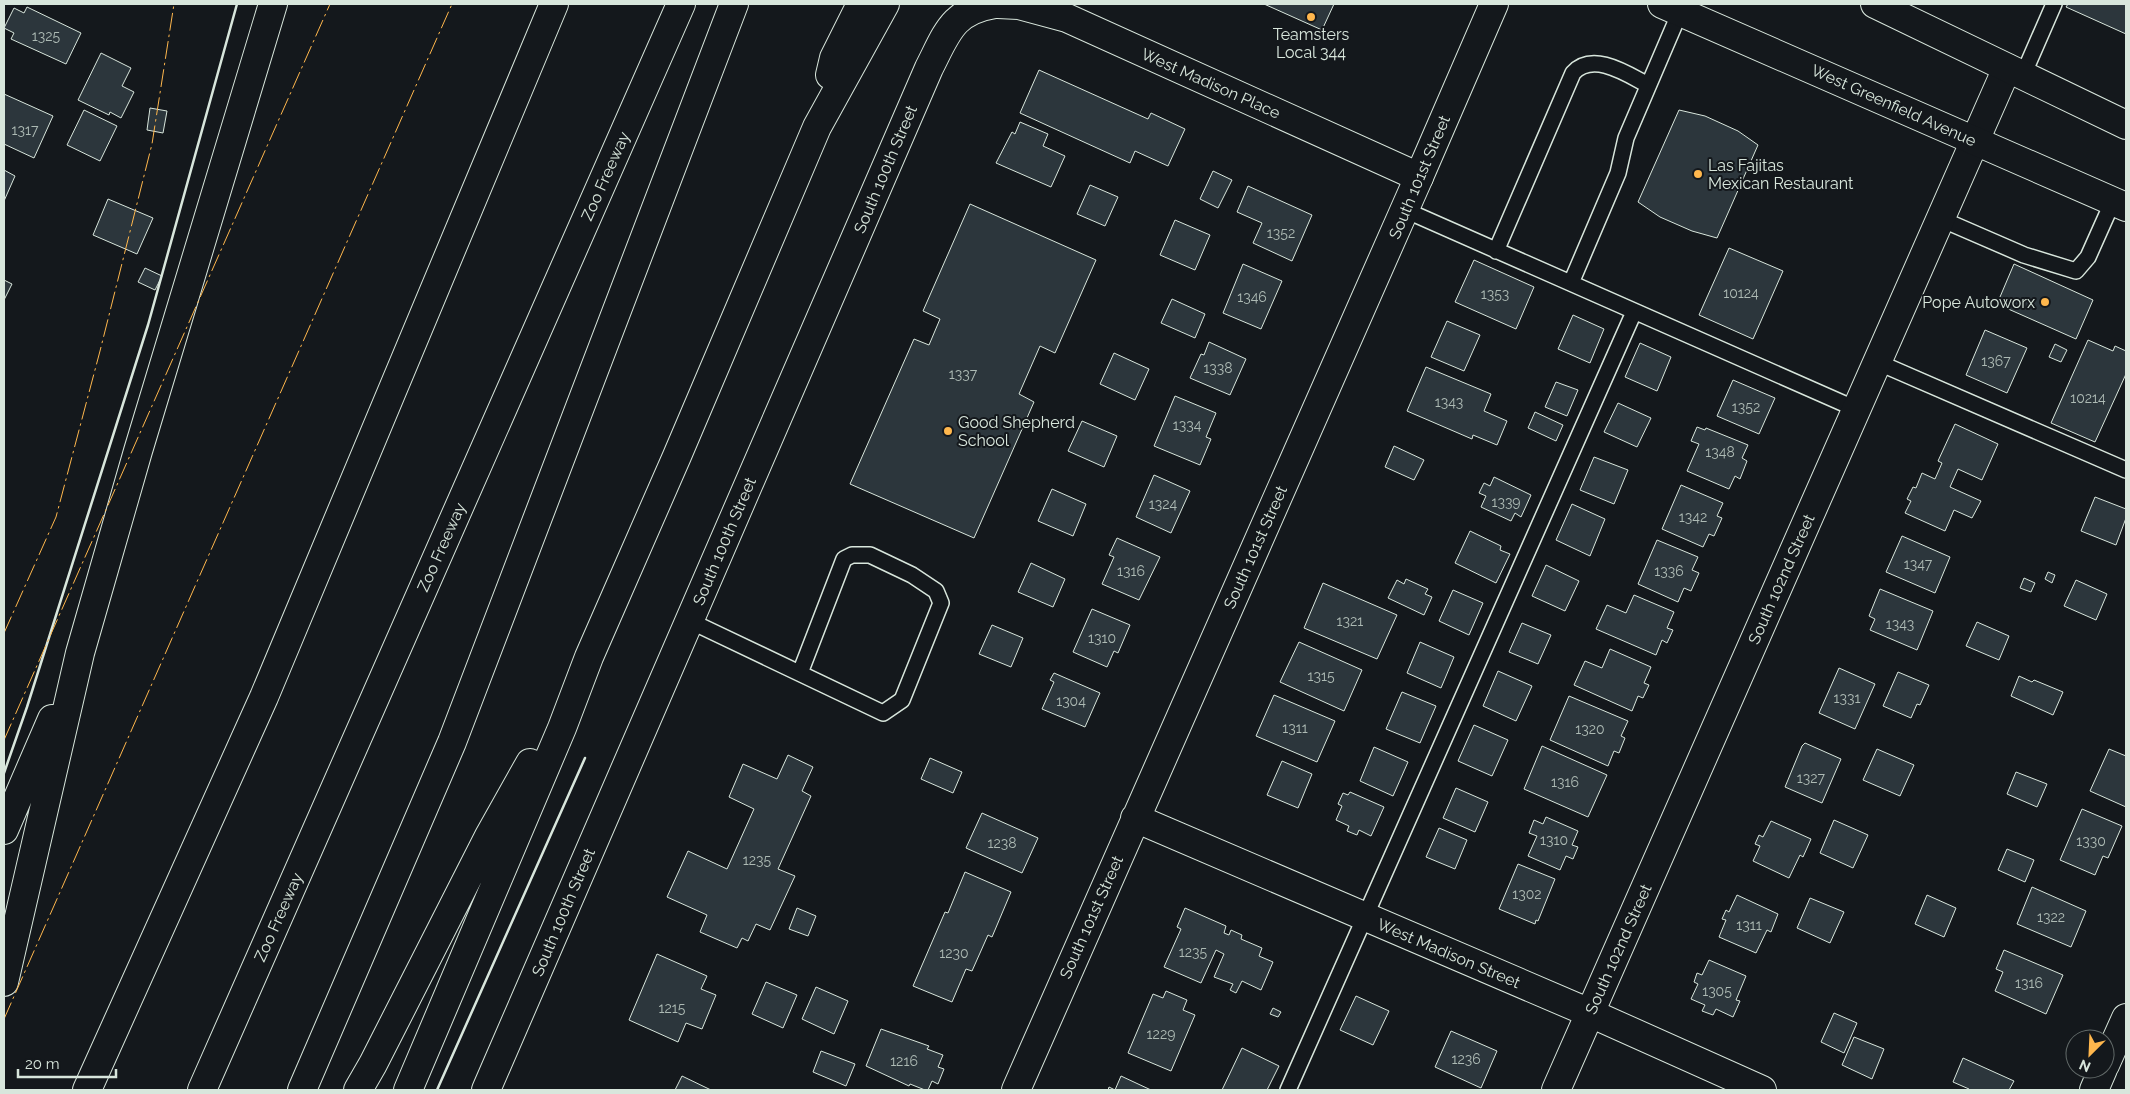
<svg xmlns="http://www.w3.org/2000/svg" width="2130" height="1094" font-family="Raleway,sans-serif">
<rect width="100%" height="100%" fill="#14181c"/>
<path fill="#2c363c" stroke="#d8e6dc" d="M1264 4H1334L1322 30Z
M2068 4H2126V34L2066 7Z
M27 7 81 33 66 64 11 39 14 33 4 28 14 8 24 13Z
M101 53 131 68 122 86 134 92 121 118 110 112 109 115 78 100Z
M1039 70 1148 119 1151 113 1185 129 1168 166 1135 151 1130 163 1020 113Z
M4 94 53 116 34 158 4 144Z
M150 108 167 111 163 133 147 130Z
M84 110 117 126 100 161 67 145Z
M1679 110 1705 116 1738 131 1758 145 1717 238 1692 231 1660 217 1638 202Z
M1020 122 1048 134 1043 146 1065 156 1051 187 996 163 1012 132 1015 134Z
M4 170 15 176 4 201Z
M1213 171 1232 180 1218 208 1200 199Z
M1090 185 1118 197 1105 226 1077 214Z
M1248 186 1312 215 1292 261 1253 243 1262 223 1237 212Z
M108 199 153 218 137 254 93 235Z
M970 204 1096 260 1055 353 1040 346 1019 394 1034 402 974 538 850 484 914 339 929 345 940 319 923 311Z
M1175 220 1210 235 1195 270 1160 255Z
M1729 248 1783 271 1753 339 1699 315Z
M1474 260 1534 287 1516 329 1455 302Z
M1243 264 1282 281 1261 329 1223 313Z
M2014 264 2093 300 2076 339 1997 304Z
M145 268 162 276 155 290 138 282Z
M4 280 12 284 4 300Z
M1172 299 1205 314 1195 338 1161 323Z
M1573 315 1604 329 1590 363 1558 349Z
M1447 321 1480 335 1464 371 1431 357Z
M1985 330 2027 348 2007 393 1966 375Z
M2088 340 2113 351 2115 346 2126 351V374L2095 442 2051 423Z
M1209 342 1246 359 1230 395 1190 378 1201 354 1204 355Z
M1640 343 1671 357 1657 391 1625 377Z
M2055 344 2067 350 2061 362 2049 357Z
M1114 353 1149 369 1135 400 1100 384Z
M1426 367 1491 394 1484 411 1507 421 1497 445 1473 435 1472 439 1407 411Z
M1733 380 1775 398 1759 434 1717 416Z
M1556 382 1578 390 1567 416 1545 407Z
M1175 396 1216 413 1206 437 1211 439 1200 465 1154 446Z
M1618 403 1651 418 1637 447 1604 432Z
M1535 412 1563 425 1556 441 1528 428Z
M1082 421 1117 436 1104 467 1068 451Z
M1955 424 1998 444 1982 480 1958 469 1950 487 1981 501 1972 518 1954 510 1945 531 1905 513 1911 501 1907 499 1913 487 1916 488 1922 473 1935 479 1942 463 1938 461Z
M1697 427 1705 430 1706 428 1748 445 1742 458 1747 461 1740 479 1735 476 1729 489 1687 471 1699 444 1691 441Z
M1394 446 1424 460 1414 480 1385 467Z
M1594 457 1628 470 1614 504 1580 490Z
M1154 475 1190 491 1171 533 1136 517Z
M1494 477 1531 495 1521 517 1515 513 1511 521 1481 507 1486 496 1479 493 1484 483 1490 486Z
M1681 485 1723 503 1717 516 1722 518 1714 536 1709 534 1703 547 1662 529Z
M1052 489 1086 504 1073 536 1038 521Z
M2095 497 2126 509V518L2116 545 2081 531Z
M1572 504 1605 519 1590 556 1556 540Z
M1470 531 1501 546 1500 550 1510 554 1496 583 1455 563Z
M1902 536 1950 557 1935 593 1886 572Z
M1117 538 1160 557 1139 600 1102 584 1114 557 1109 555Z
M1657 540 1698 557 1692 570 1699 573 1691 591 1684 588 1678 602 1638 584Z
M1031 563 1065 579 1053 607 1018 592Z
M1546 565 1579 581 1565 611 1532 596Z
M2048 572 2055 575 2052 583 2045 579Z
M2024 578 2035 583 2031 592 2020 588Z
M1406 579 1428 589 1425 594 1432 597 1424 615 1388 598 1397 580 1404 584Z
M2076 580 2107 594 2096 620 2064 606Z
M1323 583 1397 615 1377 659 1304 628Z
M1880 589 1933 611 1917 650 1870 630 1875 619 1869 616Z
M1453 590 1483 603 1469 635 1439 621Z
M1634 595 1674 612 1667 628 1673 630 1667 643 1662 640 1656 655 1596 629 1607 605 1626 613Z
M1092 609 1130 625 1118 653 1114 651 1107 667 1073 652Z
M1977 622 2009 636 1999 660 1966 646Z
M1522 623 1551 635 1538 664 1509 652Z
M992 625 1023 638 1011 667 979 654Z
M1299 642 1362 670 1344 711 1280 682Z
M1420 642 1454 657 1441 688 1407 673Z
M1610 649 1651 667 1644 683 1649 685 1643 698 1638 696 1632 711 1574 685 1585 661 1602 668Z
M1839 668 1875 684 1855 729 1819 713Z
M1498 671 1532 686 1516 721 1483 706Z
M1898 672 1929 685 1920 705 1917 704 1911 718 1883 706Z
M1054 673 1100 693 1085 727 1042 709 1054 682 1050 680Z
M2019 676 2032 682 2034 680 2063 692 2053 715 2011 696Z
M1402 692 1436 706 1420 743 1386 729Z
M1274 695 1335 721 1317 762 1256 736Z
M1569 696 1628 721 1621 736 1625 738 1619 753 1614 751 1608 766 1550 740Z
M1474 725 1508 740 1492 776 1458 761Z
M1805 743 1841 759 1822 803 1785 787 1802 746Z
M1542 746 1607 775 1588 817 1524 789Z
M1374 747 1408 762 1393 796 1360 781Z
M1877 749 1914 765 1900 796 1863 780Z
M2109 749 2126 756V807L2090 791Z
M788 755 813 767 802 791 811 796 778 869 795 876 770 930 756 924 748 941 742 938 737 948 700 932 707 915 667 897 688 851 727 869 754 809 729 797 743 764 777 779Z
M930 758 962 772 953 793 921 779Z
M1282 761 1312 774 1298 808 1267 795Z
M2016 772 2047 784 2037 807 2007 794Z
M1456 788 1488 802 1475 832 1443 818Z
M1350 792 1384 807 1371 836 1359 830 1357 835 1347 831 1349 826 1336 820 1342 806 1338 804 1343 793 1348 795Z
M2082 809 2122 826 2108 858 2103 856 2095 875 2060 860Z
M982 813 1038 838 1022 873 966 848Z
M1546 817 1578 831 1572 845 1578 847 1573 859 1566 856 1560 870 1528 856 1537 836 1529 833 1534 820 1543 824Z
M1834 820 1868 835 1853 868 1820 853Z
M1771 821 1811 839 1803 857 1800 855 1789 878 1753 861 1760 846 1755 844 1759 835 1763 837Z
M1439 828 1467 840 1455 869 1426 857Z
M2007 849 2034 860 2025 882 1998 870Z
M1518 864 1555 879 1538 921 1536 920 1535 924 1499 909Z
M965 872 1011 892 992 937 988 935 972 971 966 969 952 1002 913 986 945 912 948 913Z
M2032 887 2086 911 2071 947 2017 924Z
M1737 895 1778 914 1771 932 1767 930 1756 953 1719 937 1726 920 1722 919 1726 910 1729 912Z
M1927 895 1956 908 1944 937 1915 924Z
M1810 898 1844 912 1830 943 1797 928Z
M797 908 816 916 808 936 789 929Z
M1185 908 1226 926 1224 933 1229 935 1231 930 1242 935 1241 939 1262 948 1259 956 1273 962 1261 990 1242 981 1236 993 1230 990 1233 984 1214 977 1224 954 1216 950 1201 983 1164 967 1181 929 1177 927Z
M2004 950 2063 975 2046 1014 1995 991 2003 972 1996 969Z
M657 954 707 976 701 989 716 995 702 1029 686 1023 678 1042 629 1020Z
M1709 960 1746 976 1736 1000 1740 1001 1733 1017 1716 1009 1713 1015 1702 1011 1705 1005 1691 999 1698 984 1694 982 1697 973 1702 975Z
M766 982 797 995 783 1028 752 1014Z
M816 987 848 1001 834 1034 802 1019Z
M1166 991 1187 1000 1183 1010 1195 1015 1171 1071 1128 1053 1153 994 1163 998Z
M1356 996 1389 1011 1373 1045 1340 1030Z
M1273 1008 1281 1012 1278 1017 1270 1014Z
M1834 1013 1857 1023 1844 1053 1821 1042Z
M881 1029 929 1046 927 1049 943 1055 938 1067 944 1069 938 1084 932 1081 928 1090H925L910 1084 909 1086 866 1066Z
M1451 1031 1497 1051 1481 1088 1435 1067Z
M1854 1037 1884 1049 1872 1079 1842 1065Z
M1242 1048 1279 1066 1267 1090H1222Z
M821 1051 855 1064 846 1086 813 1072Z
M1963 1058 2014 1081 2009 1090H1968L1969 1089 1953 1082Z
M682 1076 711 1090H675Z
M1121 1076 1151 1090H1108L1109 1087 1115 1090Z"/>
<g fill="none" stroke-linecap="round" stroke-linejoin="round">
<g stroke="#d8e6dc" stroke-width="18">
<path id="service" d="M2023 75 2054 4
M1405 210 1856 409
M1941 219 2024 255 2076 271 2088 257 2113 201
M1496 251 1573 73C1593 51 1627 74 1648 85
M1571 283 1618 173 1626 138 1680 12
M1877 362 2126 470
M690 621 883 713 902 700 941 603 936 591 912 575 870 555H852L844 559 800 673
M1288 1090 1634 312"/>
</g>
<g stroke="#d8e6dc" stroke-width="30">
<path id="minor" d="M1135 818 1590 1013 1762 1090
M2105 1065 2126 1018
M1016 1090 1419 177
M1556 1090 2007 68
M2094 1090 2103 1069"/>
</g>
<g stroke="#d8e6dc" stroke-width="30">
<path id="tertiary" d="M998 4 1019 5 1067 18 1419 177 1494 4
M486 1090 929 68C947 33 952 11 995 4"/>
</g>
<g stroke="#d8e6dc" stroke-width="30">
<path id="primary" d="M1662 4 2126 207
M1875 4 2126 125"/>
</g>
<g stroke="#d8e6dc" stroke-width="30">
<path id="motorway" d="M830 75 834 58 861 4
M4 830 52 719
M4 982 80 653 138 451 273 4
M87 1090 264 697 554 4
M202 1090 681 4
M302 1090 452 742 734 4
M358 1090 373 1064 489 836 530 763
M408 1090 562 728 589 657 677 456 817 127 885 4"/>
</g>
<use href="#service" stroke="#14181c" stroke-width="15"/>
<use href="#minor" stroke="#14181c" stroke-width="28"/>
<use href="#tertiary" stroke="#14181c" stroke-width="28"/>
<use href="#primary" stroke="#14181c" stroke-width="28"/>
<use href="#motorway" stroke="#14181c" stroke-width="28"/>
<path stroke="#d8e6dc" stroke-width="2.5" d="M4 773 27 707 148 325 237 4
M437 1090 585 758"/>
<path stroke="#ffb74d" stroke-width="1" stroke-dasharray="18 4 2.5 4" stroke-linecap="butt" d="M4 633 56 517 100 351 152 144 174 4
M4 740 330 4
M4 1019 452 4"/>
</g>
<g fill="#ffb74d" stroke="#14181c" stroke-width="2">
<circle cx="1311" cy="17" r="5"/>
<circle cx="1698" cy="174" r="5"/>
<circle cx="2045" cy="302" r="5"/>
<circle cx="948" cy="431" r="5"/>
</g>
<g text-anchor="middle" stroke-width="4" stroke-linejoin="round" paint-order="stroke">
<g font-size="14" fill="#adbab4">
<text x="46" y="41">1325</text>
<text x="25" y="135">1317</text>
<text x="1281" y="238">1352</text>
<text x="1741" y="298">10124</text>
<text x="1495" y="299">1353</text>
<text x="1252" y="302">1346</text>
<text x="1996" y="366">1367</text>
<text x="1218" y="373">1338</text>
<text x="963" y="379">1337</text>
<text x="2088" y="403">10214</text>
<text x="1449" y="407">1343</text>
<text x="1746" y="412">1352</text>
<text x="1187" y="430">1334</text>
<text x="1720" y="457">1348</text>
<text x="1506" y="507">1339</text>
<text x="1163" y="509">1324</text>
<text x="1693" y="522">1342</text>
<text x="1918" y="569">1347</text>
<text x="1131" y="576">1316</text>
<text x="1669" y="576">1336</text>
<text x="1350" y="626">1321</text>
<text x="1900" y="629">1343</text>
<text x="1102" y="643">1310</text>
<text x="1321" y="681">1315</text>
<text x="1847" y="703">1331</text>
<text x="1071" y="706">1304</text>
<text x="1295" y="733">1311</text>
<text x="1590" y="734">1320</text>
<text x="1811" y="783">1327</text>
<text x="1565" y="787">1316</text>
<text x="1554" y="845">1310</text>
<text x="2091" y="846">1330</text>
<text x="1002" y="848">1238</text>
<text x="757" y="865">1235</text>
<text x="1527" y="899">1302</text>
<text x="2051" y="922">1322</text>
<text x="1749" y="930">1311</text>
<text x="1193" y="957">1235</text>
<text x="954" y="958">1230</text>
<text x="2029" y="988">1316</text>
<text x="1717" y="996">1305</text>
<text x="672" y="1013">1215</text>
<text x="1161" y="1039">1229</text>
<text x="1466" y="1064">1236</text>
<text x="904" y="1066">1216</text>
</g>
<g font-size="16" fill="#d8e6dc" stroke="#14181c" text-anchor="start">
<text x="1311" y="40" text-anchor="middle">Teamsters<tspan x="1311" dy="18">Local 344</tspan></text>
<text x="1708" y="171">Las Fajitas<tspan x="1708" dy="18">Mexican Restaurant</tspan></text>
<text x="2035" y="308" text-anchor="end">Pope Autoworx</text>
<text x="958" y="428">Good Shepherd<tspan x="958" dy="18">School</tspan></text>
</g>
<g font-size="16" fill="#d8e6dc" stroke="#14181c">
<text transform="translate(1211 83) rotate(24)" y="6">West Madison Place</text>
<text transform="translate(1894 105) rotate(24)" y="6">West Greenfield Avenue</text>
<text transform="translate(885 169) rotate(-67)" y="6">South 100th Street</text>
<text transform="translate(605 176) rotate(-66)" y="6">Zoo Freeway</text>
<text transform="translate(1419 177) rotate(-67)" y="6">South 101st Street</text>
<text transform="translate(724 541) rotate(-67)" y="6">South 100th Street</text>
<text transform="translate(441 547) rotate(-66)" y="6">Zoo Freeway</text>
<text transform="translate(1255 547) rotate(-66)" y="6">South 101st Street</text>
<text transform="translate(1781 579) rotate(-66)" y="6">South 102nd Street</text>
<text transform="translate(563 912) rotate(-67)" y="6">South 100th Street</text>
<text transform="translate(278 917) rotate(-66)" y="6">Zoo Freeway</text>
<text transform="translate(1091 917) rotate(-66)" y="6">South 101st Street</text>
<text transform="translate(1618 949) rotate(-66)" y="6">South 102nd Street</text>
<text transform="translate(1449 953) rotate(23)" y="6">West Madison Street</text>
</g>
</g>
<rect width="2130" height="1094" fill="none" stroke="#d8e6dc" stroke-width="10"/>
<g transform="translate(2090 1054) rotate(204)"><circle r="24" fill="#14181c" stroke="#626a69"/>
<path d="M0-4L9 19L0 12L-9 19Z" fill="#ffb74d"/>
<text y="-8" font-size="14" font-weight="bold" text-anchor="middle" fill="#d8e6dc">N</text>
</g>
<path d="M18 1069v8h98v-8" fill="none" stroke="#d8e6dc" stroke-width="2.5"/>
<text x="25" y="1069" font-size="15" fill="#d8e6dc" stroke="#14181c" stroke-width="4" paint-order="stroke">20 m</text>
</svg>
